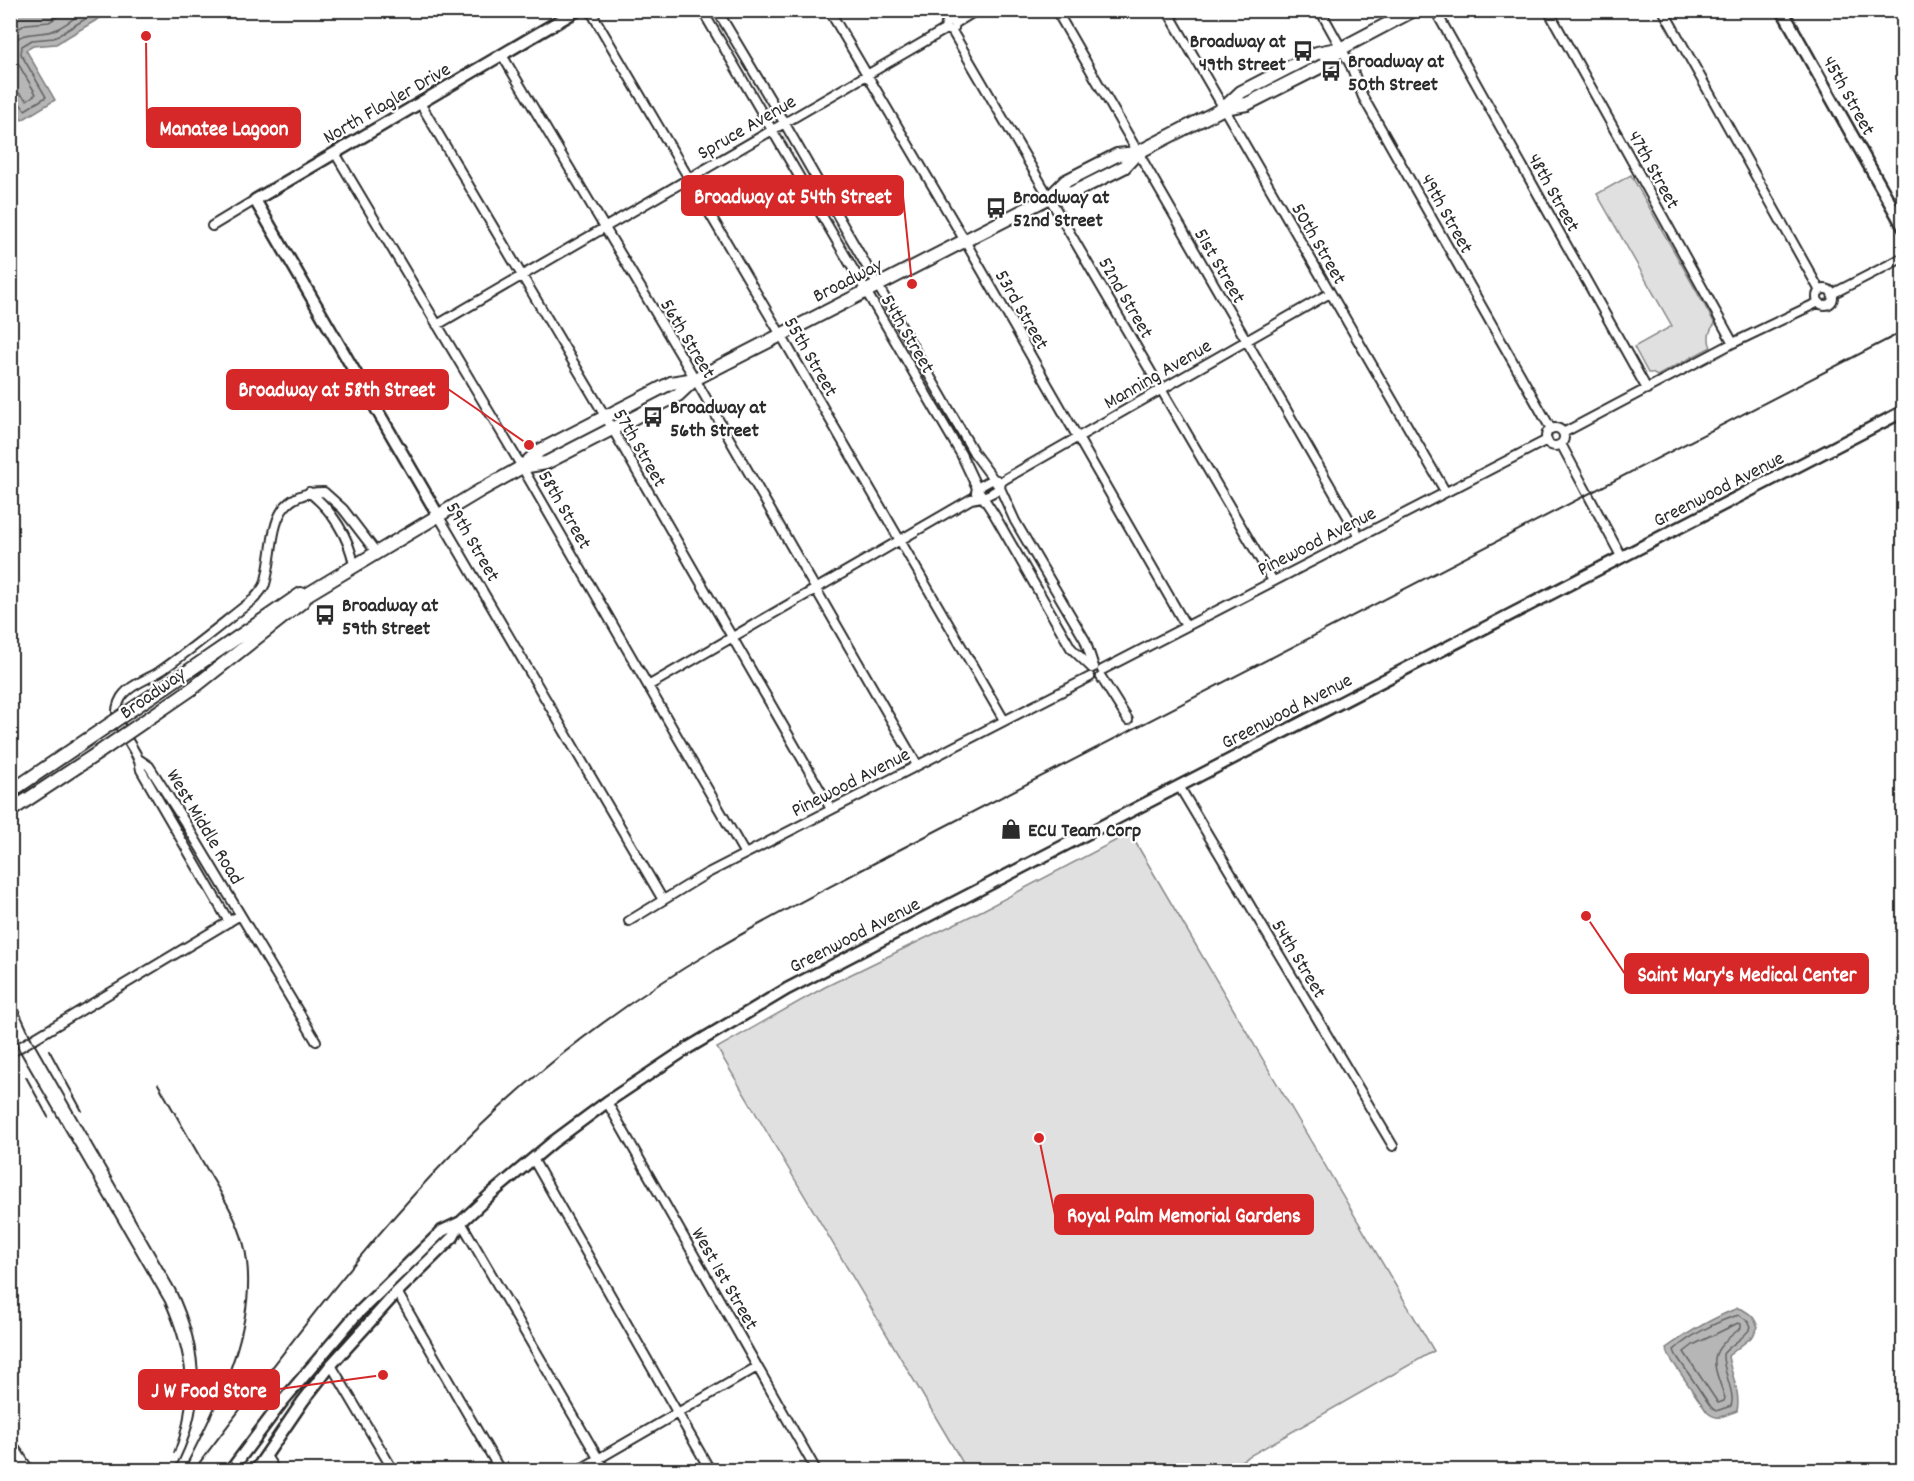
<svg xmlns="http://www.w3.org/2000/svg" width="1914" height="1481" font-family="Dekko,sans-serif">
<rect width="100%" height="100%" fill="#fff"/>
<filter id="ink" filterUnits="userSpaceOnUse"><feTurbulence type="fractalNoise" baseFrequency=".0167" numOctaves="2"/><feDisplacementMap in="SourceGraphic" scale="12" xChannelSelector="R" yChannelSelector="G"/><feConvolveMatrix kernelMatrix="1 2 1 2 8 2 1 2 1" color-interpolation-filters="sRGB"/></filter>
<g filter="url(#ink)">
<path fill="#e0e0e0" stroke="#868686" stroke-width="1.5" d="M1631 175 1715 324C1709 330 1707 339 1711 347L1657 376 1652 373H1648L1634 347 1672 326 1597 194Z
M1130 833 1434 1351 1225 1470H967L717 1048 825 987 983 910Z"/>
<path fill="#b6b6b6" stroke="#7e7e7e" stroke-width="1.5" d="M10 11H112L56 44 33 46 26 50 55 100 22 120 11 100Z
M1738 1308C1749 1312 1754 1316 1758 1327L1753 1336 1728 1356C1731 1375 1741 1392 1737 1411 1724 1415 1718 1422 1707 1412L1670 1358 1666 1348C1689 1332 1712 1318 1738 1308Z"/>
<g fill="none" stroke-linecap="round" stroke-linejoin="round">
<path stroke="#636363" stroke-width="1.5" d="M10 34 26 24 49 22 68 10
M10 91 19 93 27 100 36 94 13 55C10 28 37 36 52 31 64 27 75 17 86 10
M10 99 17 100 25 110 46 97 21 54 22 46 32 40 54 38 100 10
M1739 1315 1749 1322 1751 1327C1745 1338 1731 1344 1723 1354 1722 1371 1736 1393 1731 1406L1716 1411 1711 1407 1676 1355 1674 1350C1689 1336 1719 1320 1739 1315Z
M1738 1323 1741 1324V1328C1706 1354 1712 1360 1725 1398L1724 1401 1718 1403 1684 1352 1693 1345Z"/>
<g stroke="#2b2b2b" stroke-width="12">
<path id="street" d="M590 10 781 335 1004 720
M702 10 961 454 977 488 994 514 1071 648 1092 668
M717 10 785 124 974 453 1000 488 1015 521 1085 640 1094 667
M829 10 965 241 1186 626
M941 10 948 22
M1056 10 1359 536
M1167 10 1445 491
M1320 10 1351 66 1363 97 1551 429
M1435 10 1647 389
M1548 10 1733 343
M1663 10 1820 291
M1902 10 1904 14
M945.5 26a4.5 4.5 0 1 1 9 0a4.5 4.5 0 1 1-9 0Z
M954 24 977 10
M952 31 1273 581
M502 55 695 379 917 765
M420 103 605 416 831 809
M335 153 522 467 745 854
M212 226 255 200
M1817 297a8 8 0 1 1 16 0a8 8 0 1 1-16 0Z
M1832 294 1904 257
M437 325C607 226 777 128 946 29
M1546 437a9 9 0 1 1 18 0a9 9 0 1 1-18 0Z
M1563 433 1733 343 1819 302
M1561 444 1622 558
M309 492C332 510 349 537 354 565
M976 492 977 488 993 479 997 480
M438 515 663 900
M1102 670 1547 440
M1101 677 1128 720
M648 686 971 499C984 497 988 496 1000 488L1001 482 1005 479 1330 293
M140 760 149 766 186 824 316 1041
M1179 786 1393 1146
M629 921 706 874 1090 677
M229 922 141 770C139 749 117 734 117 711 117 706 120 698 124 694 132 684 148 679 159 672 192 649 223 623 254 599 258 594 263 589 265 584 277 544 264 492 324 492L343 509 376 552
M10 1053 240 915
M607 1102 816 1470
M533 1159 710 1470
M461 1222 605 1470
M397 1292 500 1470
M331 1365 393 1470
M10 1441 29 1470
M266 1456 275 1470
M579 1470 757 1367"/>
</g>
<g stroke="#2b2b2b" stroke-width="15">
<path id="secondary" d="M1782 10 1904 228
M438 515 255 200 578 10
M231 1470 282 1402 355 1316 442 1231 461 1222 491 1194 553 1142 607 1102 688 1048 787 989 1904 411
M256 1470 303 1401 331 1365 397 1292 453 1237 461 1222"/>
</g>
<g stroke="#2b2b2b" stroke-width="16">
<path id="primary" d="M1224 108 1247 104 1324 65 1342 48 1414 10
M1050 197 1072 193 1124 167 1137 153 1224 108 1241 92 1317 53 1342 48
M522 467 539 451 671 383 695 379
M184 674 301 594
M193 688 302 602 308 594 481 490 522 467 546 463 678 395 695 379 1050 197 1066 181 1117 155 1137 153"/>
</g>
<use href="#street" stroke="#fff" stroke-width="8"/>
<use href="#secondary" stroke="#fff" stroke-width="10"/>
<use href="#primary" stroke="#fff" stroke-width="12"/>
<path stroke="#2b2b2b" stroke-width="2" d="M10 992 32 1040 175 1289C204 1349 207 1411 174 1470
M10 1034 165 1302C187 1352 195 1400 174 1453
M49 1050 82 1111
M26 1077 48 1117
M158 1084C175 1113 191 1142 208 1171 222 1195 237 1218 244 1245 262 1318 218 1403 186 1466
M194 1470C302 1329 406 1183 544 1069 598 1024 656 984 716 949 775 914 836 884 897 851L1904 331"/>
<g stroke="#2b2b2b" stroke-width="16" stroke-linecap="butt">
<path id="primary-bridge" d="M10 792 184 674
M10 811 98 753 193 688"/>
</g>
<use href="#primary-bridge" stroke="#fff" stroke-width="12"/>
</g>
</g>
<defs>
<g id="bus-bare" transform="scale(1.62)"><path d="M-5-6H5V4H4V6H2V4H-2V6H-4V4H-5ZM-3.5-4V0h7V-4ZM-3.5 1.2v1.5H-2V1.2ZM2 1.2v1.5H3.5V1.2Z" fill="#2b2b2b" stroke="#fff" stroke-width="2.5" paint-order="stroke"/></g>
<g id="shop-bare" transform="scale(1.62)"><path d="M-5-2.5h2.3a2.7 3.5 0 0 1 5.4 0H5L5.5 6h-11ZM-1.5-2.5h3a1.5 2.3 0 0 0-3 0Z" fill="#2b2b2b" stroke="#fff" stroke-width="2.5" paint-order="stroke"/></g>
</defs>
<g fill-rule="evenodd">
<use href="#bus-bare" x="1303" y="51"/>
<use href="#bus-bare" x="1331" y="71"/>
<use href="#bus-bare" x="996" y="208"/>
<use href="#bus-bare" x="653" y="417"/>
<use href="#bus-bare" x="325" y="615"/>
<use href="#shop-bare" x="1011" y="829"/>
</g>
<g text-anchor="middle" stroke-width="4.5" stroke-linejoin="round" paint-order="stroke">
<g font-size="20" font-weight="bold" fill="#2b2b2b" stroke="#fff" text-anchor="start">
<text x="1286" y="47" text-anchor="end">Broadway at<tspan x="1286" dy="23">49th Street</tspan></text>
<text x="1348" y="67">Broadway at<tspan x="1348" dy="23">50th Street</tspan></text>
<text x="1013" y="203">Broadway at<tspan x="1013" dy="23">52nd Street</tspan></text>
<text x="670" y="413">Broadway at<tspan x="670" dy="23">56th Street</tspan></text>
<text x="342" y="611">Broadway at<tspan x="342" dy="23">59th Street</tspan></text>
<text x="1028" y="836">ECU Team Corp</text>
</g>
<g font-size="20" fill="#2b2b2b" stroke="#fff">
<text transform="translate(1850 95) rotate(61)" y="7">45th Street</text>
<text transform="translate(386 102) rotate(-30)" y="7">North Flagler Drive</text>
<text transform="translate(746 126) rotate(-30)" y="7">Spruce Avenue</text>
<text transform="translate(1655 169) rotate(61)" y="7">47th Street</text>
<text transform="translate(1555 192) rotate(61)" y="7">48th Street</text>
<text transform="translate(1448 213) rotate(61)" y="7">49th Street</text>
<text transform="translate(1320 243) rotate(60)" y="7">50th Street</text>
<text transform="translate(1221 265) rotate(60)" y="7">51st Street</text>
<text transform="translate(847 279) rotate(-27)" y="7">Broadway</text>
<text transform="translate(1127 297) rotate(60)" y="7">52nd Street</text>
<text transform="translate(1023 309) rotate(60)" y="7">53rd Street</text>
<text transform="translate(909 333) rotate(60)" y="7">54th Street</text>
<text transform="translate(689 338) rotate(59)" y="7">56th Street</text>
<text transform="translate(812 356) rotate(60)" y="7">55th Street</text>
<text transform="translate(1157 373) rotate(-30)" y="7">Manning Avenue</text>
<text transform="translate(641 447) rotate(60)" y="7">57th Street</text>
<text transform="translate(1718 488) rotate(-27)" y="7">Greenwood Avenue</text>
<text transform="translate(566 509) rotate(60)" y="7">58th Street</text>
<text transform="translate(1316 540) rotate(-27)" y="7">Pinewood Avenue</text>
<text transform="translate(474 541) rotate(60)" y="7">59th Street</text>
<text transform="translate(152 692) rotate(-35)" y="7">Broadway</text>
<text transform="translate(1286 710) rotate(-27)" y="7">Greenwood Avenue</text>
<text transform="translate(850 781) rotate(-27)" y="7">Pinewood Avenue</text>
<text transform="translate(206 826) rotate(59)" y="7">West Middle Road</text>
<text transform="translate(854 934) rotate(-27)" y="7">Greenwood Avenue</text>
<text transform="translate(1300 958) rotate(59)" y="7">54th Street</text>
<text transform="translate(726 1278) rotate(60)" y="7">West 1st Street</text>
</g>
</g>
<path fill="none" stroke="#d62828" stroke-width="2" d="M146 36L147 128M912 284L903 196M529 445L448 389M1586 916L1625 974M1039 1138L1055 1215M383 1375L279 1389"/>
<g fill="#d62828" stroke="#fff" stroke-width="2">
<circle cx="146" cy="36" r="6"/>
<circle cx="912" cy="284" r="6"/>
<circle cx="529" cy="445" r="6"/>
<circle cx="1586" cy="916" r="6"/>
<circle cx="1039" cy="1138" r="6"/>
<circle cx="383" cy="1375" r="6"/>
</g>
<g fill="#d62828" stroke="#d62828" stroke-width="2">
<rect x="147" y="108" width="153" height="39" rx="6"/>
<rect x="682" y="176" width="221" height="39" rx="6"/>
<rect x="227" y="370" width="221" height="39" rx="6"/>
<rect x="1625" y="954" width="243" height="39" rx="6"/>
<rect x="1055" y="1195" width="258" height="39" rx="6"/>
<rect x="139" y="1370" width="140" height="39" rx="6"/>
</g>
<g font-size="21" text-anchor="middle" font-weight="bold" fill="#fff">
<text x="224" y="135">Manatee Lagoon</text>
<text x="793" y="203">Broadway at 54th Street</text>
<text x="337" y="396">Broadway at 58th Street</text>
<text x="1747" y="981">Saint Mary's Medical Center</text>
<text x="1184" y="1222">Royal Palm Memorial Gardens</text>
<text x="209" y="1397">J W Food Store</text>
</g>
<rect width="1914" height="1481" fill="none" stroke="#fff" stroke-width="36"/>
<rect x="18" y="18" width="1878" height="1445" fill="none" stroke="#2b2b2b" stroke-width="2" filter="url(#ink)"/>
</svg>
